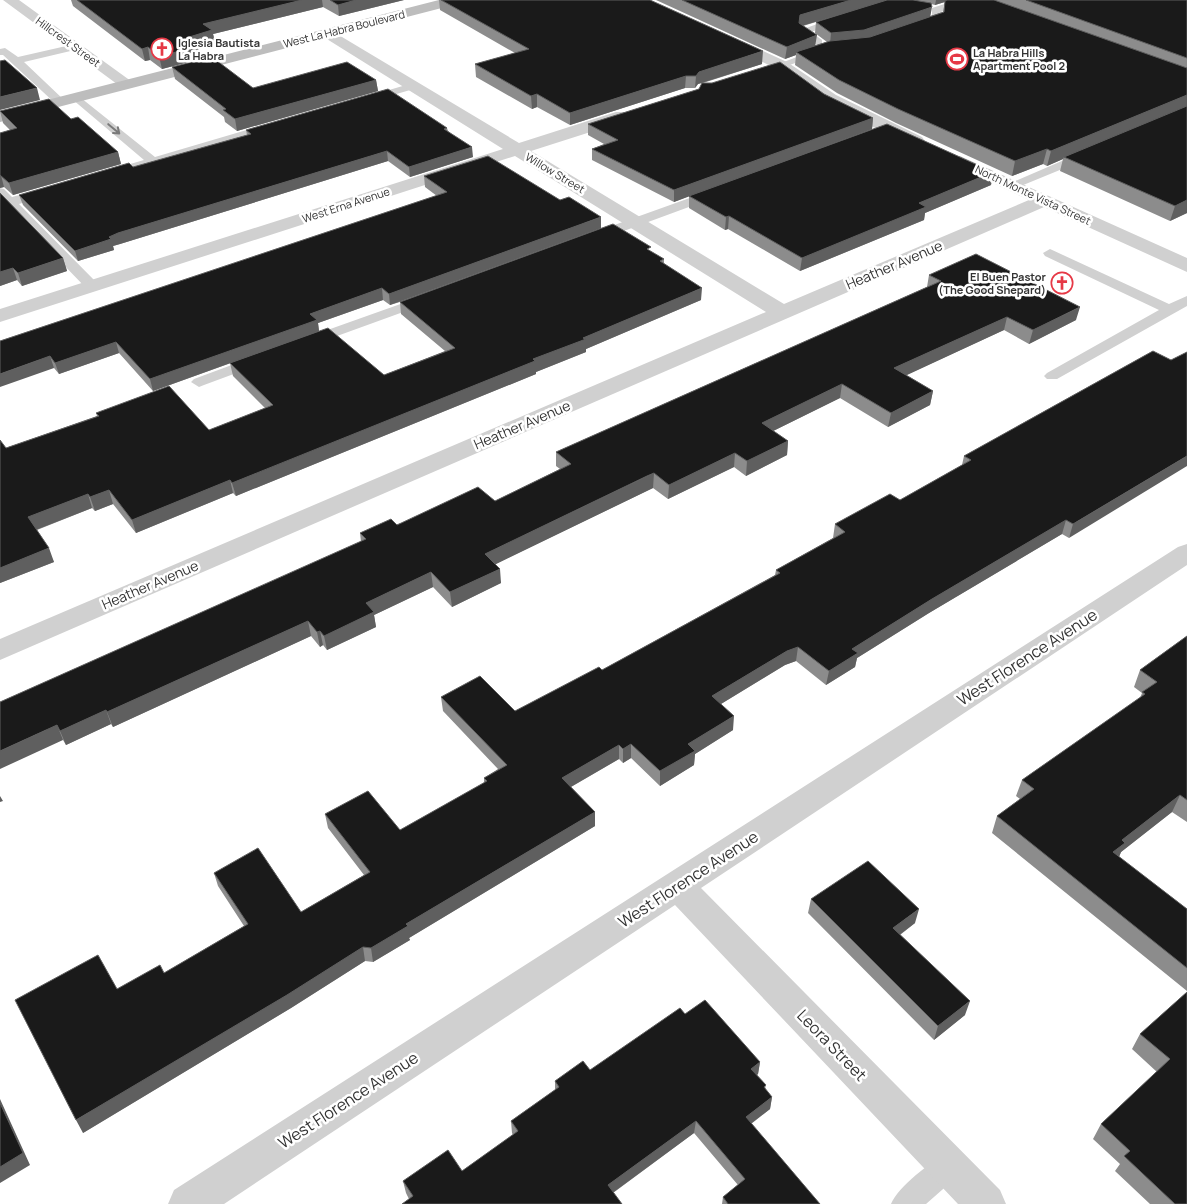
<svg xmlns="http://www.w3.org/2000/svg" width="1187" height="1204" font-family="Manrope,sans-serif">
<rect width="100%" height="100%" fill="#fff"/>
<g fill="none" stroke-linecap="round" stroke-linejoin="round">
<path fill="#d0d0d0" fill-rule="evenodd" d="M957 0H972L941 12V23L925 29H917V25L932 19V8Z
M839 16 843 17V21L811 32 822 40V44H814L798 31Z
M75 44 80 47 79 49 24 62 64 100 66 102 60 105 56 104 3 55H0V49L5 48 18 57Z
M820 48 824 49V53L781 68 776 65Z
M413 83 419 86 417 88 369 102 363 99 365 97Z
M76 94 155 157 270 123 276 127 274 129 110 178 106 177 104 174 106 171 144 160 72 99 70 97Z
M1085 151 1089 152 1091 155 1089 158 1016 188H1008L1006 185Z
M0 188 4 189 12 197 45 188 49 189 51 192 49 195 19 204 97 283 99 286 97 289H87L0 199Z
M712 190 718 194 716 197 602 239H592L590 236 592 233Z
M1050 249 1169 304 1187 296V306L1057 379H1047L1044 376 1047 373 1159 310 1045 256 1043 253Z
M423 296 430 300 428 303 315 344 310 345 303 341 305 338Z
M256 356 264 361 261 364 204 385 199 387 191 382 194 379Z
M949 1153 959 1157 963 1166 959 1175 926 1204H891C898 1187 932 1160 949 1153Z"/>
<path fill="#d0d0d0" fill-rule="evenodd" d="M3 0H19L135 84 127 89 121 87Z
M327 28 519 143 616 112H628L630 116 628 120 531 151 784 304 1029 200 954 165 951 161 954 157 960 156 1187 258V272L1044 207 0 660V639L766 312 515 156 0 322V309L503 149 322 36 319 33 322 30Z
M730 36 787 62 836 95 922 137 925 141 922 145H910L824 103 775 68 725 44 722 41 725 38Z
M1187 544V565L701 888 1000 1190 1006 1204H958L675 905 224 1204H168L174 1190 1178 547Z"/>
<path fill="#bdbdbd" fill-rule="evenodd" d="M439 0H463L461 3 0 122V112Z"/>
</g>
<path fill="#8c8c8c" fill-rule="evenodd" d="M71 0H404L339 16 323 7 213 34 215 42 198 47 200 59 162 69 150 60 145 61 73 6Z
M439 0H650L762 64 703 83 824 94 873 118 872 129 993 172 991 185 925 213 924 220 800 271 728 229 725 230 689 208V196L674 202 592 160V149L604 144 588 135V124L699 89 702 83 698 84 695 88H685L570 125 537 107 532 109 476 77 475 64 515 53 440 10Z
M656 0H1187V213L1170 221 1060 171 1063 159 1047 166 1043 164 1012 176 896 123 837 93 795 65 796 55 785 59ZM945 2 943 12 930 16 931 4 935 5ZM816 22 815 33 827 42 815 45 803 26Z
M172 67 253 88 376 80 378 91 237 131 225 122 224 117 175 79Z
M0 111 71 119 118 152 121 164 13 195 4 187 0 188V133L10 130 3 123Z
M447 128 448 131 473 157 410 177 388 161 120 244 113 246 114 250 78 261 23 205 19 195 133 167 247 135 246 130Z
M424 176 601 228 650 251 664 259V264L701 300 586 349V352L536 372V374L236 496 233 493 136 533 113 504 95 511 92 508 37 530 54 562 0 583 6 448 97 416 96 413 209 430 265 408 233 376 230 363 270 349 153 391 119 353 59 374 54 368 0 341 437 196 425 187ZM383 300 390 305 400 302 401 314 445 351 384 375 319 331 318 323Z
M0 193 63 258 67 271 22 286 17 280 0 286Z
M929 275 1076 320 1029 344 1004 330 906 375 933 391 930 405 888 427 840 398 773 431 788 441 787 455 746 476 734 467 668 499 653 488 495 564 501 583 452 607 433 587 374 615 376 627 327 650 323 645 320 647 311 636 113 727 111 724 66 745 63 740 0 702 361 542 360 533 495 501 560 469 556 466V452L927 287Z
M1153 351 1069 538 1062 534 929 613 857 658 855 667 826 685 796 661 785 665 721 704 733 730 695 754 694 765 660 786 631 758 623 763 619 759 571 787 595 812V826L409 938 410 940 373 962 365 961 291 1008 83 1133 117 989 164 973 244 926 218 886 214 873 301 912 364 875 328 828 325 814 400 830 484 783V778L498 769 443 711 441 697 515 711 602 670 775 575 776 570 833 538 835 524 900 500 962 465 964 456Z
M1187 636V822L1172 812 1121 852 1119 857 1187 909V991L992 833 997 816 1020 799 1016 796 1022 780 1140 698 1142 693 1134 687 1140 670Z
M811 899 915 923 900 935 965 1015 934 1040 808 913Z
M1187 992V1204H1150L1115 1171 1120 1164 1093 1139 1101 1124 1157 1072 1132 1049 1140 1034Z
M685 1014 760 1062 758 1074 757 1075 766 1085 765 1089 772 1097 770 1109 751 1124 820 1204H722L723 1197 738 1185 694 1133 613 1193 409 1199 406 1193 403 1181 462 1171 513 1135 512 1133 511 1121 555 1090V1081L590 1070Z"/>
<path fill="#5f5f5f" d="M302 0H322L323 7 213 34 215 42 198 47 200 59 162 69 159 56 186 38 203 24Z
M356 0H404L339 16 338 5Z
M851 0H888L798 27 800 15Z
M936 0H951L935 5Z
M932 7 930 18 863 41 830 44 831 33Z
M817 35 815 47 796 52V55L785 59 787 47Z
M148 47 150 60 145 61 142 49Z
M763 51 762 64 698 84 695 88 696 76 699 72Z
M686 76 685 88 570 125V113Z
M376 80 378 91 237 131 235 119Z
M37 88 40 100 0 110V97Z
M537 94V107L532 109 531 96Z
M1187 95V107L1064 157 1063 159 1047 166 1051 151Z
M873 118 872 129 674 202V190Z
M472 147 473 157 410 177 409 167Z
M1047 149 1043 164 1012 176 1015 161Z
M387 151 388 161 120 244 113 246 114 250 78 261 75 251 118 233Z
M118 152 121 164 13 195 9 183Z
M993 172 991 185 925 213 924 220 800 271 802 258 919 203Z
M0 175H1L4 187 0 188Z
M1187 200V213L1170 221 1175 206Z
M729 216 728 229 725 230 726 217Z
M601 217V228L390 305 389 294Z
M63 258 67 271 22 286 18 273Z
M13 268 17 280 0 286V272Z
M382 288 383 300 318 323 319 331 153 391 150 379 310 314Z
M702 288 701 300 586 349V352L536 372V374L236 496 232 483 533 359Z
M1080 307 1076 320 1029 344 1033 330Z
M1007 317 1004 330 892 382 894 368Z
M116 342 119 353 59 374 55 363Z
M50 356 54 368 0 387V374Z
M842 384 840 398 761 437 762 423Z
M933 391 930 405 888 427 891 413Z
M788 441 787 455 746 476 747 461Z
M735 453 734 467 668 499 669 485Z
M1187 456V466L1069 538 1073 524Z
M654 473 653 488 486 569 485 554Z
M230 480 233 493 136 533 132 520Z
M109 490 113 504 95 511 90 497Z
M88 494 92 508 33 531 28 517Z
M1066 520 1062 534 929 613 857 658 855 667 826 685 829 671 852 649 932 599Z
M49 548 54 562 0 583V568Z
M500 569 501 583 452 607 450 592Z
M431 572 433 587 374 615 376 627 327 650 324 636 366 603Z
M308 621 311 636 113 727 107 712Z
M320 631 323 645 320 647 317 632Z
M798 647 796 661 785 665 711 710 712 696 787 651Z
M106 710 111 724 66 745 60 731Z
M734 716 733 730 695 754 694 765 660 786V771L688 744Z
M57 725 63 740 0 769V751Z
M631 744V758L623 763V749Z
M619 745V759L562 792V778Z
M1180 795 1172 812 1121 852 1118 859 1113 852 1122 840Z
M0 796 3 801 0 802Z
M595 812V826L409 938 410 940 373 962 371 948 406 924Z
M919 909 915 923 890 942 893 928Z
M363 947 365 961 291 1008 83 1133 76 1120Z
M970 1001 965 1015 934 1040 938 1026Z
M760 1062 758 1074 749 1081 751 1069Z
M772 1097 770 1109 744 1129 746 1117Z
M0 1099 30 1165 0 1183Z
M696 1121 694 1133 607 1197 608 1185Z"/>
<path fill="#1a1a1a" stroke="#5f5f5f" d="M77 0H302L203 24 212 30 186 38 198 47 159 56 148 47 142 49Z
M330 0H356L338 5Z
M441 0H650L763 51 699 72 696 76H686L570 113 537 94 531 96 475 64 529 49Z
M682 0H851L800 15 799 23 817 35 787 47Z
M887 0H913L931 3 932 7 864 30 831 33 816 22Z
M947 0H994L1187 68V95L1051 151 1047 149 1015 161 898 109 839 80 796 52 830 41 870 37 944 12 945 1Z
M1026 0H1187V58Z
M212 57 253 88 347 62 376 80 235 119 223 110 226 109 172 67Z
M5 60 37 88 0 97V61Z
M780 62 824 94 873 118 674 190 592 149 618 140 588 124 699 89 702 83H712Z
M388 89 447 128 444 129 472 147 409 167 387 151 118 233 109 237 111 239 75 251 19 195 129 163 133 167 251 134 246 130Z
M49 99 71 119 78 117 118 152 9 183 0 175V133L17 128 0 111Z
M1187 106V200L1175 206 1064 157Z
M887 124 993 172 919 203 926 207 802 258 729 216 726 217 689 196Z
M488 156 560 200 569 197 601 217 389 294 382 288 310 314 317 320 150 379 116 342 55 363 50 356 0 374V341L447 192 424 176Z
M0 193 63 258 18 273 13 268 0 272Z
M613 224 651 247 647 249 664 259 660 261 702 288 583 338 586 339 533 359 535 361 232 483 230 480 132 520 109 490 90 497 88 494 28 517 49 548 0 568V440L6 448 99 416 96 413 169 386 209 430 273 405 230 363 328 328 384 375 455 348 400 302Z
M976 254 1080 307 1033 330 1007 317 894 368 933 391 891 413 842 384 762 423 788 441 747 461 735 453 669 485 654 473 647 476 485 554 500 569 450 592 431 572 366 603 374 612 324 636 320 631 317 632 308 621 107 712 106 710 60 731 57 725 0 751V702L366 539 360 533 391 519 397 525 478 487 495 501 571 464 556 452 941 281 929 275Z
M1153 351 1171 360 1187 352V456L1073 524 1066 520 932 599 852 649 858 653 829 671 798 647 787 651 712 696 734 716 688 744 695 751 660 771 631 744 623 749 619 745 562 778 595 812 406 924 408 926 371 948 363 947 287 995 76 1120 15 1000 98 955 117 989 160 965 164 973 248 924 214 873 258 848 301 912 370 872 325 814 368 791 400 830 487 781 484 778 507 765 441 697 480 676 515 711 599 667 602 670 780 573 776 570 845 532 835 524 890 494 900 500 971 460 964 456Z
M1187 636V800L1180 795 1122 840 1125 843 1113 852 1187 909V968L997 816 1034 789 1022 780 1145 694 1142 692 1157 682 1140 670Z
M868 861 919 909 893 928 970 1001 938 1026 811 899Z
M1187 992V1204H1175L1124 1156 1130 1151 1101 1124 1170 1059 1140 1034Z
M705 1000 760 1062 751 1069 766 1085 764 1087 772 1097 746 1117 820 1204H728L723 1197 745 1179 696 1121 608 1185 622 1204H402L413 1196 403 1181 448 1150 462 1171 518 1131 511 1121 559 1087 555 1081 583 1061 590 1070 680 1008 685 1014Z
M0 1103 23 1153 0 1167Z"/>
<defs><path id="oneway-shaft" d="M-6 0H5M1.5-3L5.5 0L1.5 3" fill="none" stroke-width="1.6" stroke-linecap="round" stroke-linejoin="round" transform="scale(1.25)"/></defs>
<use stroke="#7a7a7a" href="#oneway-shaft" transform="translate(114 129) rotate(40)"/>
<defs>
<g id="church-ring" transform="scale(1.125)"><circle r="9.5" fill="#fff" stroke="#e63946" stroke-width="1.5"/><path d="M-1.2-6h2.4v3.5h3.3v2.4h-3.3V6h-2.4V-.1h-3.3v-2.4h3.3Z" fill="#e63946"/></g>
<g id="stadium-ring" transform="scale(1.125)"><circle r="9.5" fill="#fff" stroke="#e63946" stroke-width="1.5"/><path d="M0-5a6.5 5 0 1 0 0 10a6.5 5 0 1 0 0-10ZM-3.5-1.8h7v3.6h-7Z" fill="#e63946"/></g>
</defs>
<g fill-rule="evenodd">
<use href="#church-ring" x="162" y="49"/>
<use href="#stadium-ring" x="957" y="59"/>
<use href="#church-ring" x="1062" y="283"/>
</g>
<g text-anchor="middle" stroke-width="5" stroke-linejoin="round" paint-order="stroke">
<g font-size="11" fill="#333" stroke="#fff">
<text transform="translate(344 29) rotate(-14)" y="4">West La Habra Boulevard</text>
<text transform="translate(68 42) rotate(36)" y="4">Hillcrest Street</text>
<text transform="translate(555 173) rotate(31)" y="4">Willow Street</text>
<text transform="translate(1033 195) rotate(25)" y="4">North Monte Vista Street</text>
<text transform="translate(346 205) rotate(-18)" y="4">West Erna Avenue</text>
</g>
<g font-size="11" font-weight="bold" fill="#333" stroke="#fff" text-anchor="start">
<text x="178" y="47">Iglesia Bautista<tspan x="178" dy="13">La Habra</tspan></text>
<text x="973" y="57">La Habra Hills<tspan x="973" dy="13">Apartment Pool 2</tspan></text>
<text x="1046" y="281" text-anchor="end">El Buen Pastor<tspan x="1046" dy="13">(The Good Shepard)</tspan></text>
</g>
<g font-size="14" fill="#333" stroke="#fff">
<text transform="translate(894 265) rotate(-23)" y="5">Heather Avenue</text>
<text transform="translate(522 425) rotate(-23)" y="5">Heather Avenue</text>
<text transform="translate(150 585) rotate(-23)" y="5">Heather Avenue</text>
</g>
<g font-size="16" fill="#333" stroke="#fff">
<text transform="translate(1027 657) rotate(-33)" y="6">West Florence Avenue</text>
<text transform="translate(688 879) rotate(-33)" y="6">West Florence Avenue</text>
<text transform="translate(832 1045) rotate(46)" y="6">Leora Street</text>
<text transform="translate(348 1100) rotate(-33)" y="6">West Florence Avenue</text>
</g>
</g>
</svg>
